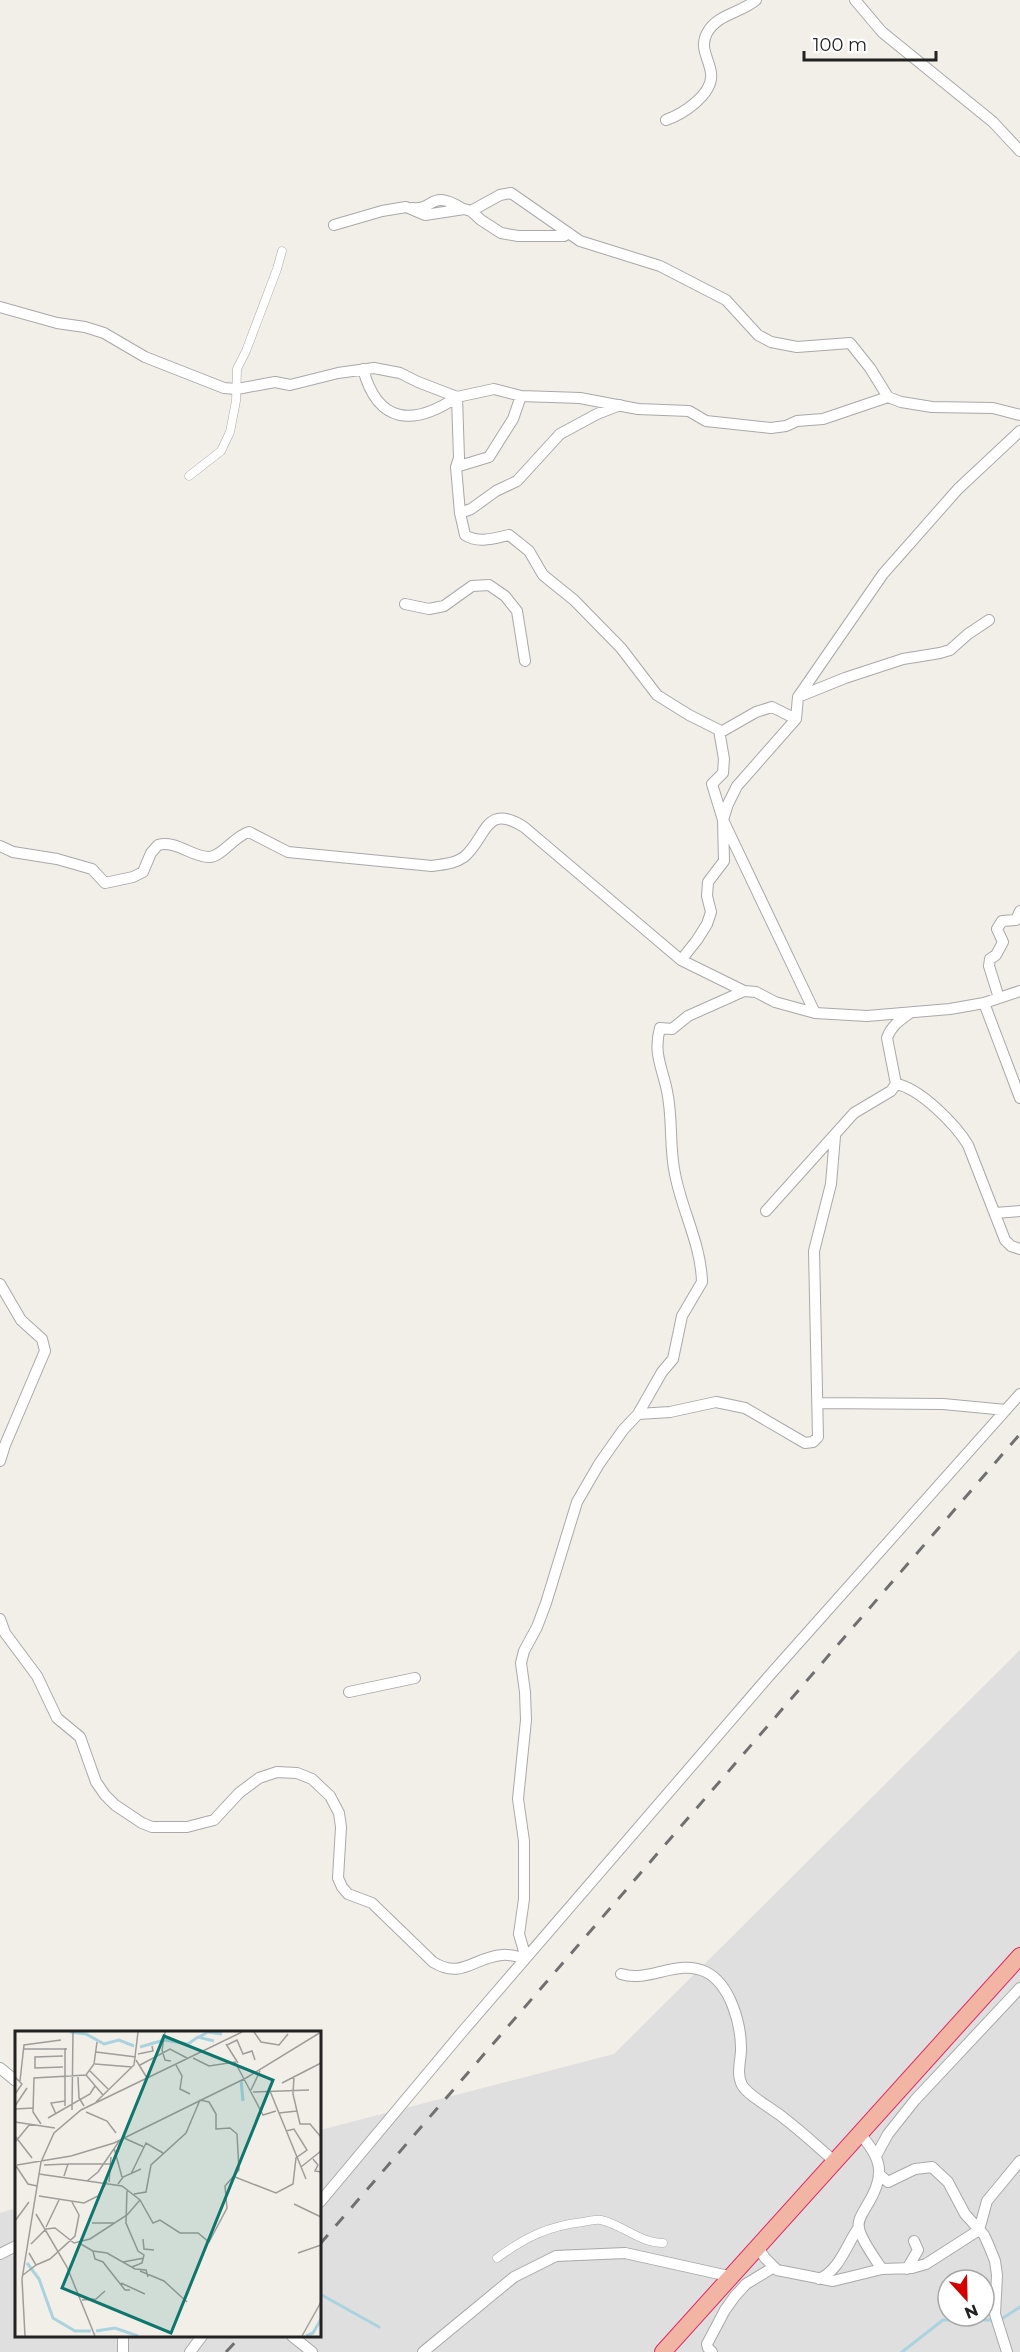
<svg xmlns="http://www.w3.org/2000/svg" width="1020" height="2352" font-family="Montserrat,sans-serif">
<rect width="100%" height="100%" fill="#f2efe9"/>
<path fill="#e0dfdf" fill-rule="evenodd" d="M1020 1650V2352H0V2213L16 2208V2336H320V2130L614 2054ZM948 2280H984V2316H948Z"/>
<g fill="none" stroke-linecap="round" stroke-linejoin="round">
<path stroke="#aad3df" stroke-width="3" d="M320 2294 379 2327
M1000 2320 1020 2307
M902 2352 943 2320H994"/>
<g stroke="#a9a9a9" stroke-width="9">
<path id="pedestrian" d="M189 476 221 451 230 432 236 401 237 369 246 351 277 269 282 251
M497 2258C526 2237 548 2226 583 2222 588 2221 596 2219 601 2220 623 2225 640 2243 663 2243"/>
</g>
<g stroke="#a9a9a9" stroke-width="12">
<path id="minor" d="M855 0 882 32 993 122 1020 151
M666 120C683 114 714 94 711 73 709 58 699 48 707 33 717 14 741 13 756 0
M412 208C435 211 429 188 463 209
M471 211 500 195 511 193 580 241 660 266 726 300 758 335 771 342 797 347 850 343 870 368 888 397 901 402 932 407 993 408 1020 415
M334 225 382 211 406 207 425 215 464 209 471 211 481 220 501 233 518 236H564L569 233
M0 307 57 323 85 327 104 333 145 357 224 388 237 389 275 382 290 385 338 373 374 368 400 373 418 382 457 397 494 389 521 396 580 398 638 409 689 411 706 421 771 428 786 426 797 421 823 419 888 397
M363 369C378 425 414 426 457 397
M521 396 513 419 489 457 456 467 460 513 465 535C479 544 495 538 509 535L529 551 543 575 574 600 621 648 657 695 689 715 719 730 724 759 723 773 712 784 723 820 815 1013
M456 467 459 458 457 397
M460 513 471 509 496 491 517 481 560 434 597 414 620 405
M405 604 429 609 444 606 472 586 489 585 505 596 517 611 525 661
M798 697 845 678 903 659 940 653 950 650 968 634 989 620
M721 732 756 712 772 707 796 719
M0 846 13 852 57 859 92 869 105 883 133 877 143 872 151 853 158 845C176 840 192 857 209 857 222 857 234 836 249 832L288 852 432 866C444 864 454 864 464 857 487 838 484 802 524 827L681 960 744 991 756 992 775 1002 815 1013 867 1016 950 1009 984 1003 1020 991
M681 960 697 940 707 924 711 912 707 896 708 882 724 861 723 820 728 804 737 786 796 719 798 697 883 574 958 489 1020 431
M999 998 989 966 990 959 996 955 1003 942 997 929 1002 921 1016 920 1020 911
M984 1003 1020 1098
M896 1084C920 1088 956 1125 968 1145L1005 1240 1011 1246 1020 1249
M766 1211 854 1113 891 1091 896 1084 887 1038C891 1026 900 1020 910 1013
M995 1213 1020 1211
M0 1284 21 1320 42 1339 45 1351 5 1445 0 1461
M818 1403 943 1404 1006 1410
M638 1414 670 1412 716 1402 745 1408 805 1443 813 1442 818 1437 814 1251 831 1184 835 1136
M0 1619 5 1633 37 1676 57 1718 80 1737 96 1782 105 1795 115 1805 142 1823 152 1827H187L214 1820 239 1793 259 1778 277 1772 297 1773 312 1779 330 1796 339 1813 341 1827 338 1878 342 1887 348 1894 372 1903 433 1962C462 1980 474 1957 502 1955 509 1954 518 1957 526 1958L519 1934 524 1899V1841L518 1799 526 1720 525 1692 521 1663 524 1651 537 1627 546 1603 577 1502 599 1464 623 1430 638 1414 662 1372 673 1359 682 1316 702 1282C701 1244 682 1211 675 1174 669 1147 673 1118 667 1091 662 1067 653 1053 660 1028L672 1029 688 1016 744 991
M349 1692 415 1678
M621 1974C649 1983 678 1958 706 1972 730 1984 741 2023 741 2049 741 2061 736 2073 742 2085 748 2096 775 2110 785 2119 802 2132 818 2147 834 2161
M0 2068 16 2081
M859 2133C884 2160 885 2177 866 2207 862 2214 857 2221 859 2229 863 2243 874 2257 882 2269
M876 2156 888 2134 915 2100 1020 1988
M880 2175 888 2182 915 2169 932 2167 948 2182 965 2214 984 2235 989 2246 995 2261 997 2275 995 2314 1007 2352
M320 2202 463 2031 769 1676 1020 1394
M757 2246 765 2258 777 2270 833 2281 882 2269 912 2268 926 2264 979 2230 987 2201 1020 2161
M0 2254 16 2246
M907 2269 918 2250 914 2241
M819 2279C840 2270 846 2245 859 2227
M123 2336V2352
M292 2336 312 2352
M190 2352 202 2336
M423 2352 514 2277 556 2256 625 2253 733 2277
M712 2352 708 2348 707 2344 725 2310 735 2296 746 2284 774 2267"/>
</g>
<g stroke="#dc2a67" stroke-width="18">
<path id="trunk" d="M663 2352 1020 1956"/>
</g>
<use href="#pedestrian" stroke="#fff" stroke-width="8"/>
<use href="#minor" stroke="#fff" stroke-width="10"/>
<use href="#trunk" stroke="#f2b4a3" stroke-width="16"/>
<path stroke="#707070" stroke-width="3" stroke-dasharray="12 12" stroke-linecap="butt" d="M320 2244 1020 1434
M226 2352 241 2336"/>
</g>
<g transform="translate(15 2031)">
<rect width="306" height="306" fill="#f2efe9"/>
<path fill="none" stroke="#aad3df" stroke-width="3" d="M55 1 71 3 89 13 104 9 119 15M184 6 193 1 207 3M125 16 149 9 173 13 183 6 199 10M226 49 228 70M12 232 24 248 38 287 60 300H76M81 300 100 297 123 305M291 305 298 302 306 288"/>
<path fill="none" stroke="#9f9d99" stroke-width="1.5" d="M150 1 147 19 150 29 156 30M239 1 246 11 264 14 273 3M211 13 223 32M212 14 222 9 228 23 237 20 240 29M8 18H52M81 21 121 26M123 23 138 20 137 15M48 25 20 26V37L48 36M178 27 194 35 220 31 248 84 261 80M121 29 132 47M80 33 117 36M125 34 155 18 172 27M161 34 167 45 165 58 175 63M75 40 93 58M71 44 88 64M279 45 278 63 285 93H295L306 106M0 46 7 53 0 63M63 46 64 67 69 75M5 50 9 14 46 9M267 52 306 32M236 59 245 40M255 60 291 148M238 61 294 59M81 71 119 34 123 1M0 75 12 57M50 75V17M0 78 18 77M57 79 58 1M71 81 92 90 101 102M264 82 282 80M41 83 36 72 50 70M33 87 75 63 80 55M0 91 40 97M26 93 18 81 19 47 71 44 79 33 82 11M0 105 17 127M109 107 129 116M1 110 15 93M99 117 107 146M298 128 303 134 300 140 306 141M2 134 56 125 99 112 231 47 306 1M29 134 53 133M1 135 13 153 22 155M286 136 306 120M24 143 107 155 125 169 138 192 145 189 165 202H183L194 211 212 177 210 155 224 139 222 103 215 97 201 98V83L194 71 185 69 171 102 136 134 131 161 119 163M116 143 131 112 148 122M49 145 53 133H95M220 146 261 162 278 153 281 127 292 119 279 98 271 100M72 150 83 141 105 109M94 151 96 126M103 153 108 146 126 138M112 158 111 192 123 220 129 224 127 232 117 236M24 165 69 172 83 165 92 151M279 173 306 186M21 183 52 236 80 305M0 190 14 171M77 192H100M31 196 44 169M128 208 129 218 139 219M64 212 78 220 80 228 88 231 110 259H115M16 213 31 198 40 197 59 212 75 208 112 184 125 169M78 220 92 222 120 238 131 239 133 246M283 222 306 214M108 231 129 227M21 234 35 228 60 205 64 184 57 171M125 240 149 250 172 271M8 244 21 234 14 222M106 252 130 263M67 269 81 268 90 260M10 305 7 248 26 131 39 102 66 79 227 1M287 305 306 271"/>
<path fill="#0f766e" fill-opacity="0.15" stroke="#0f766e" stroke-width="3" d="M149 5 258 49 156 302 47 257Z"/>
<rect width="306" height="306" fill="none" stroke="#222" stroke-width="3"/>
</g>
<g transform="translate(966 2298) rotate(158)"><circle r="28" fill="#ffffff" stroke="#a7a7a7" stroke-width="1.5"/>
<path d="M0-4.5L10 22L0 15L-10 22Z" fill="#d40000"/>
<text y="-9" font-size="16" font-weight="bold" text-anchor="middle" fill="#222222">N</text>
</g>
<path d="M804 51v9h132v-9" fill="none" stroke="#222222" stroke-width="3"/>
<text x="813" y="51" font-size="18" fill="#222222" stroke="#ffffff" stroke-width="4.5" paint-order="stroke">100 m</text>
</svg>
